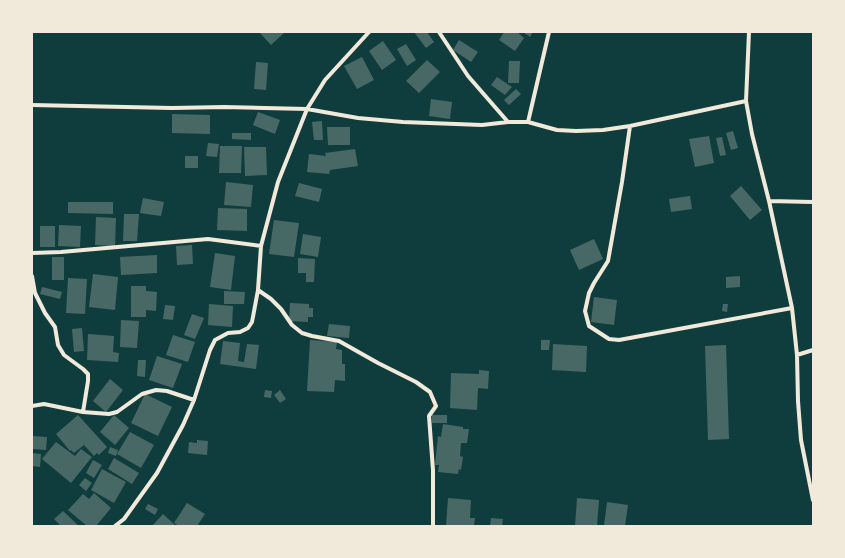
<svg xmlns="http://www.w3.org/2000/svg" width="845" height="558" font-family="Helvetica,sans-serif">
<rect width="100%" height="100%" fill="#0f3d3e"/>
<path fill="#486865" d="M259 32H285L271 45Z
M414 32H427L434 42 426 48Z
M504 32H517L524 38 515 51 499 40Z
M523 32H533L530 37Z
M459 40 478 52 471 62 453 50Z
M383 41 396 60 382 70 369 51Z
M406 44 416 60 407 66 397 49Z
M362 57 374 80 357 89 344 66Z
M427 60 440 72 419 93 406 81Z
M509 61H520L519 83H508Z
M256 62 268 63 266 90 254 89Z
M497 77 512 87 505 95 491 85Z
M516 89 521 94 509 105 504 100Z
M431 99 452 102 450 119 429 116Z
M258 112 280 120 275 134 253 125Z
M172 114 210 115V134L172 133Z
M322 121 323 140H314L312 122Z
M327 127H350V145H328Z
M733 131 738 148 731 150 726 133Z
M232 133H251V140L232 139Z
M709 136 714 163 695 167 689 139Z
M722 137 726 155 720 156 716 138Z
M208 143 219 144 217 157 206 156Z
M220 146H242L241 173H219Z
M244 147H266L267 175 245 176Z
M355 149 358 166 330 170 329 174 307 172 309 154 326 156 325 153Z
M185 156H198V168H185Z
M226 182 253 185 251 207 224 205Z
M299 183 322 189 319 202 295 196Z
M741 186 762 210 750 220 730 196Z
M690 196 692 209 671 212 669 199Z
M143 198 164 202 161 216 140 213Z
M68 202H113V214L68 213Z
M218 208 247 209V231L217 230Z
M124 214H139L137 241H123Z
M96 217 116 218 115 246 95 245Z
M274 220 299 223 294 257 269 254Z
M59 225 81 226 80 247 58 246Z
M40 226H55V247H40Z
M303 234 321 237 318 257 300 254Z
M594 239 603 259 579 270 570 250Z
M192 245 193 264 177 265 176 246Z
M215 253 235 256 231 290 210 287Z
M157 255V273L121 275 120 257Z
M52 257H64V280H52Z
M298 258 315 259 314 282H306V273H298Z
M93 274 118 277 115 310 89 307Z
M740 276V287L726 288V277Z
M68 278 87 279 85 314 66 313Z
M131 286H146V291L157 292 156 311 146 310V317H131Z
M42 287 62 292 60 299 40 294Z
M224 291 245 292 244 304H224Z
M594 297 617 300 614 325 591 322Z
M290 303 309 304V308H313V317H308V322L289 321Z
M209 304 233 306 232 327 208 325Z
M723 304H728L727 312 722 311Z
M165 305 175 306 173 320 163 319Z
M192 314 204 318 195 339 184 335Z
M121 320 139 321 137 348 120 347Z
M329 324 350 326 349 338 327 336Z
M82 328 84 351 74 352 72 329Z
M88 334 114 336 113 352 119 353 118 362 87 360Z
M173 335 195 342 188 362 166 355Z
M310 340 337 342 336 349 342 350V364H345V381L335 380 334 392 307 391Z
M541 340H550L549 350H541Z
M223 341 240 343 238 361 244 362 247 344 259 345 256 369 220 364Z
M553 344 587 346 586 372 552 370Z
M726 345 729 439 708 440 705 346Z
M157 356 182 364 173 388 149 380Z
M138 360H146L145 377 137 376Z
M479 370 489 371 488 389 478 388 477 410 450 408 451 373 479 374Z
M110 379 123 390 106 412 93 401Z
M265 390 272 391 271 398 264 397Z
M280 390 286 399 280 403 274 395Z
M145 394 172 407 158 436 131 423Z
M78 415 107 447 99 455 97 453 94 456 84 445 74 453 71 450 70 451 56 434Z
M114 415 129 428 115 445 100 432Z
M432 415H447V423H432Z
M443 424 463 427V429H469L467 443H461L460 456 463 457 461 470 459 469 458 474 438 472 439 465H435L438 436 441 437Z
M130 432 154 445 141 468 117 454Z
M32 436 47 437 46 450 32 449Z
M197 440 208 441 207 455 188 453 189 442 197 443Z
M56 442 75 456 81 449 92 457 71 483 42 459Z
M110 447 118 450 116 456 108 453Z
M32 453 41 454 40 467 32 466Z
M114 458 139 473 132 484 108 469Z
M93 460 102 465 94 478 86 473Z
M102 469 126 482 114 503 91 490Z
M85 478 92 483 86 491 79 485Z
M94 493 111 508 96 526H87L68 510 83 494 89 499Z
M448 498 471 500 470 518H475L474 526H446Z
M577 498 599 500 597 526H575Z
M607 502 628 505 625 526H604Z
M187 503 205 514 197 526H179L174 523Z
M148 504 158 509 155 515 145 509Z
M63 511 79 526H61L54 519Z
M163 514 176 526H152Z
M491 518 503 519 502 526H490Z"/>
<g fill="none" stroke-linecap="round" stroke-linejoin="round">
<path stroke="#f1e9da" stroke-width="4" d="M439 32 468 76 508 122
M749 32 746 101 752 134 769 201 792 308 797 355 798 401 801 440 813 500
M32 105 172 108 224 107 307 109 358 118 403 122 482 125 508 122H528L557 130 576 131 603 130 630 126 746 101
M528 122 549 32
M630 126 622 182 608 261 594 283 589 293 585 311 589 326 609 339 619 340 792 308
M769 201 813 202
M32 253 61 252 208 239 261 246
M32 276 35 293 45 313 55 327 58 345 64 355 83 369 88 374V381L83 412
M258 290 271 299 281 309 292 325 302 333 312 336 339 341 378 363 416 382 430 392 436 406 429 416 433 470V526
M797 355 813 350
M32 406 44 404 83 412 109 414 117 412 142 394 156 390 167 391 194 400
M115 526 124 519 157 473 183 425 194 400 210 350 215 340 228 333 240 332 248 328 252 322 258 290 261 246 278 182 307 109 325 80 369 32"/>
</g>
<rect width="845" height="558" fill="none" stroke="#f1e9da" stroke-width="66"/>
</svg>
